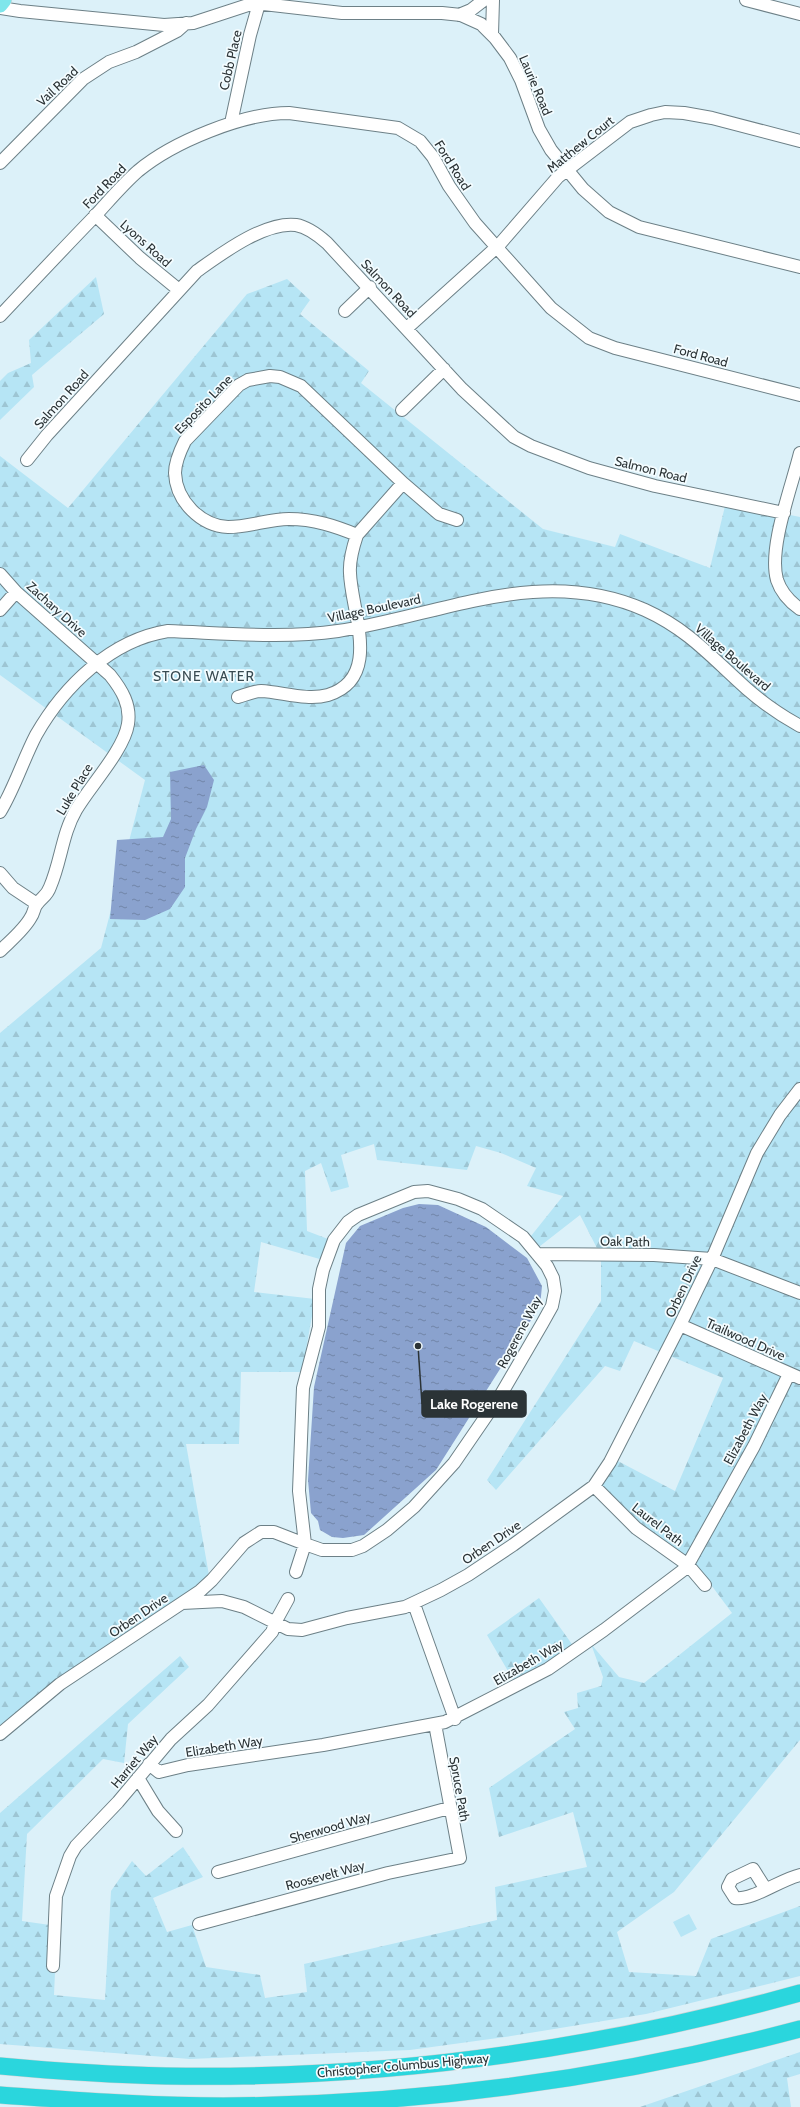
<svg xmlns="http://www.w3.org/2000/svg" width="800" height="2107" font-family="Cabin,sans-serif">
<defs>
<pattern id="forest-firs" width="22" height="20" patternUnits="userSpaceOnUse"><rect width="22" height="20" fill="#b6e5f5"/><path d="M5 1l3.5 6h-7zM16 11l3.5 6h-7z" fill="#9dc5d3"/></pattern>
<pattern id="water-ripples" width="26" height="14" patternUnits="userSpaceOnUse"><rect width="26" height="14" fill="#8aa2ce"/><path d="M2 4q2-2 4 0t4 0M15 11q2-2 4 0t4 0" fill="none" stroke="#7185a8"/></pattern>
</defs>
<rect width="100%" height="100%" fill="#dcf1f9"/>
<path fill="url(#forest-firs)" d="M96 277 104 314 32 375 34 387 0 420V381L8 373 31 363 29 340Z
M287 279 310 300 300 314 369 371 361 383 543 529 615 547 620 534 710 568 726 502 800 517V1740L674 1892 617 1932 629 1972 696 1976 711 1939 800 1906V1976L646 2014 505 2037 410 2050 190 2059 0 2044V1813L180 1656 189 1667 128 1724 124 1763 103 1759 27 1834 22 1921 57 1926 54 1995 105 2000 111 1891 132 1861 146 1876 183 1847 203 1877 153 1898 167 1932 192 1925 206 1967 260 1975 265 1998 307 1992 304 1964 497 1920 495 1887 587 1867 573 1812 499 1837 489 1788 575 1729 564 1712 578 1708 577 1693 601 1686 603 1677 591 1644 619 1677 644 1683 732 1613 700 1570 639 1523 599 1487 614 1459 675 1491 723 1378 634 1341 620 1371 605 1366 496 1490 487 1480 601 1301V1256L580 1215 535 1250 527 1241 563 1196 527 1186 536 1168 501 1153 476 1146 467 1170 377 1160 374 1144 341 1155 349 1187 331 1192 321 1163 305 1171 307 1231 328 1239 323 1260 261 1242 254 1292 315 1299 302 1372H241L239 1444H186L210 1581 0 1725V1033L101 948 145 780 0 675V456L68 508 247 294Z
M539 1598 574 1647 515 1683 487 1635Z
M800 2052V2074L787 2078 791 2107H640Z"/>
<path fill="#b6e5f5" d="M689 1914 697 1929 681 1937 673 1922Z"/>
<path fill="url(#water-ripples)" d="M204 765 214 780 207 807 196 829 185 858V887L170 909 145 920 110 919 117 840 163 837 171 819 170 772Z
M419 1204 438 1205 486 1227 527 1258 542 1286 540 1306 436 1470 364 1535 343 1538 332 1537 320 1530 318 1521 311 1513 308 1480 314 1387 346 1243 360 1226 403 1208Z"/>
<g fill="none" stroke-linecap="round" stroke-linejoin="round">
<g stroke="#6d8087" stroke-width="14">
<path id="minor" d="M746 0 800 14
M0 8 20 11 164 25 193 23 254 3 342 13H442L461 15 481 24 495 38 510 58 521 80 539 129 551 150 583 189 609 212 639 227 800 267
M459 15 471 10 484 0
M492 34 493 0
M231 123 250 35 260 0
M0 163 83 79 109 62 136 52 177 31 186 23
M95 215 140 258 179 290
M345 311 370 287
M0 316C31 283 62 250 94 217 108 202 122 185 138 171 173 142 243 113 289 113L398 128 420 141 433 157 449 186 475 223 551 308 589 338 615 348 800 395
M407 328 499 245 558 177 630 122 651 115 665 112 684 113 712 118 800 141
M402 410 444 369
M800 453C792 486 768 548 777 580 781 592 790 602 800 609
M27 460 47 435 197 271C221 254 265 221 296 225 308 227 318 235 327 243L462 389 514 437 531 446 589 468 655 486 784 513
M357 535C335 526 314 519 289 519 269 519 249 527 228 527 201 526 176 501 175 473 175 462 180 451 185 441L239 385 248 380 270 376 280 377 301 386 403 483 439 514 457 520
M0 574 16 592 110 675C122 690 131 705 128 724 124 750 90 786 76 810 62 834 61 862 50 887 47 896 42 897 37 904 34 907 34 913 31 917 24 930 10 941 0 951
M0 610 16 592
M238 697C245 695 254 691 261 691 282 692 307 701 328 695 383 678 351 611 350 573 349 560 353 547 357 535L403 483
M0 812C15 787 23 760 36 735 64 686 111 640 168 631 223 633 284 639 338 631 442 615 541 564 645 610 689 630 712 658 747 689 763 703 782 716 800 726
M0 873 13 888 37 904
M537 1254 654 1255 712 1259 800 1293
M680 1325 800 1378
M594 1486 636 1528 688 1565 705 1585
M182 1603 200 1591 212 1580 244 1543 261 1532H274L305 1544 322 1550H352L363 1546 387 1530 414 1507 454 1463 500 1396 542 1324 552 1306 555 1291 553 1278 547 1266 523 1237 482 1209 458 1199 428 1191 414 1192 358 1215 348 1222 334 1240 323 1270 319 1289V1327L303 1388 299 1491 305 1544 296 1572
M414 1604 455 1719
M0 1734 60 1684 182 1603 222 1601 244 1607 288 1629 302 1630 347 1618 405 1607 441 1590 468 1575 513 1545 594 1486 610 1462 680 1325 712 1259 757 1153 780 1115 800 1089
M149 1764 159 1772 188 1765 323 1745 445 1722 548 1669 604 1630 686 1568 754 1446 789 1374
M138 1778 158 1811 176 1831
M218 1872 449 1808
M765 1888 753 1869 732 1879 728 1887 735 1898C752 1901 781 1879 800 1875
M199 1924 388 1873 460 1858 435 1724
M53 1966 56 1896 70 1856 76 1846 118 1802 171 1739 208 1705 272 1632 277 1619 288 1599"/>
</g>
<g stroke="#d0d2d3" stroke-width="16">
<path id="major" d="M0 5 4 0"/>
</g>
<g stroke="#d0d2d3" stroke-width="18">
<path id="highway" d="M0 2066C55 2071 111 2075 166 2076 380 2080 594 2050 800 1993
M0 2095C74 2100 148 2106 223 2106 418 2105 611 2079 800 2029"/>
</g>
<use href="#minor" stroke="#fff" stroke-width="12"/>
<use href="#major" stroke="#7fe6eb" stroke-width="15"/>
<use href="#highway" stroke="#2ad6dd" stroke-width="17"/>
</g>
<g text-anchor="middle" stroke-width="3.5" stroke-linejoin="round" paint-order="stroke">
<g font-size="13" fill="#2b3336" stroke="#f3fcff">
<text transform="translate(230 60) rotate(-77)" y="5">Cobb Place</text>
<text transform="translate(536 85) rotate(67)" y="5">Laurie Road</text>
<text transform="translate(57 86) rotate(-43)" y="5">Vail Road</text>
<text transform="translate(580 144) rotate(-39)" y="5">Matthew Court</text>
<text transform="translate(453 165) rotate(58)" y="5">Ford Road</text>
<text transform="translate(104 186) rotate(-46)" y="5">Ford Road</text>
<text transform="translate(146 243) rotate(42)" y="5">Lyons Road</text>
<text transform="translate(389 288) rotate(47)" y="5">Salmon Road</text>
<text transform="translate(701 355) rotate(15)" y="5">Ford Road</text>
<text transform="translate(61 399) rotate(-48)" y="5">Salmon Road</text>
<text transform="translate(203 404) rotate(-46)" y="5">Esposito Lane</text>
<text transform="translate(651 469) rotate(14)" y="5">Salmon Road</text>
<text transform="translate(374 608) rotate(-12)" y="5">Village Boulevard</text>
<text transform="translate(57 609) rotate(42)" y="5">Zachary Drive</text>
<text transform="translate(733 657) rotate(41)" y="5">Village Boulevard</text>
<text transform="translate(74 789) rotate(-59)" y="5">Luke Place</text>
<text transform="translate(625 1241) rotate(1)" y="5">Oak Path</text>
<text transform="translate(683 1286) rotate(-65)" y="5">Orben Drive</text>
<text transform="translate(519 1332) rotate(-62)" y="5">Rogerene Way</text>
<text transform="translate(746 1339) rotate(24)" y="5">Trailwood Drive</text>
<text transform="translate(745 1429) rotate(-62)" y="5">Elizabeth Way</text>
<text transform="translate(658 1524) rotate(38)" y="5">Laurel Path</text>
<text transform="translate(491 1542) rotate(-34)" y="5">Orben Drive</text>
<text transform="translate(138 1615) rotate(-34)" y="5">Orben Drive</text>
<text transform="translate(528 1662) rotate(-30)" y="5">Elizabeth Way</text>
<text transform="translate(224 1746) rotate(-9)" y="5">Elizabeth Way</text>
<text transform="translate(134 1761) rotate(-50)" y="5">Harriet Way</text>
<text transform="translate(460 1789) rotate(80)" y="5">Spruce Path</text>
<text transform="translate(330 1827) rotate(-16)" y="5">Sherwood Way</text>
<text transform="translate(325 1875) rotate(-15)" y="5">Roosevelt Way</text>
<text transform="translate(403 2065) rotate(-5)" y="5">Christopher Columbus Highway</text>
</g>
<g font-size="14" letter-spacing="1" fill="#384a51" stroke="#f3fcff">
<text x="204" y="681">STONE WATER</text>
</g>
</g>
<path fill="none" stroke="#2b3336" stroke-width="1.5" d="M418 1346L422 1404"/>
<circle fill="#2b3336" stroke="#f3fcff" stroke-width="1.5" cx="418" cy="1346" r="4"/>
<rect fill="#2b3336" stroke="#2b3336" stroke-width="1.5" x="422" y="1391" width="104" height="26" rx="4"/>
<g font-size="14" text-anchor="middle" font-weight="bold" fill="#fff">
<text x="474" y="1409">Lake Rogerene</text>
</g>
</svg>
